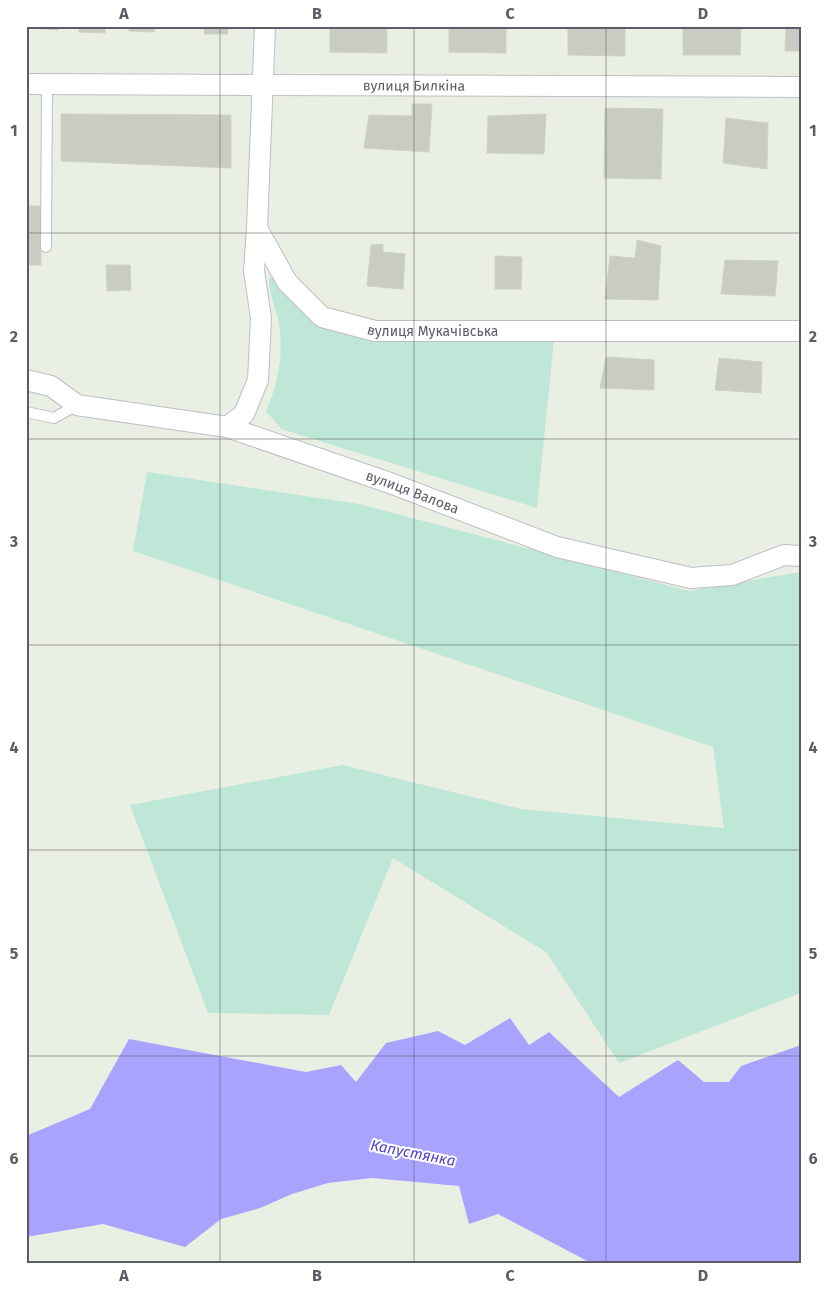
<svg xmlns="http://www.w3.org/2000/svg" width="827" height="1289" font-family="'Fira Sans',sans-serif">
<rect width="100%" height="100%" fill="#eaefe3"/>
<path fill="#bfe7d7" d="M269 277 277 278 318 324 554 340 537 508 281 429 266 411C278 384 284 353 279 323 276 307 268 293 269 277Z
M147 472 359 504 689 591 801 572V993L619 1063 546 952 393 858 329 1015 208 1013 130 805 343 765 521 809 724 828 713 747 133 551Z"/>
<path fill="#a7a3ff" d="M510 1018 529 1045 549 1032 619 1097 678 1060 704 1082H729L741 1066 801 1045V1263H591L498 1214 469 1224 459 1186 372 1178 328 1183 292 1194 260 1208 221 1219 185 1247 103 1224 26 1237V1136L90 1109 129 1039 306 1072 341 1065 356 1082 386 1043 438 1031 465 1045Z"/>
<path fill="#cacbc2" stroke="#ced3c1" d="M32 26H58V30L32 28Z
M79 26H105V33L79 32Z
M129 26H154V32L129 31Z
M204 26H228V34H204Z
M330 26H387V53L330 52Z
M449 26H506V53L449 52Z
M568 26H625V56L568 55Z
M683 26H741L740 55H683Z
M786 26H801V51H785Z
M412 104H432L429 152 364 148 369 115 412 116Z
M605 108 663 109 661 179 604 178Z
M61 114 231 115V168L61 161Z
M546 114 544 154 487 153 488 116Z
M726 118 768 123 767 169 723 163Z
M26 206H41V265H26Z
M637 240 661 246 658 300 605 299 610 256 635 258Z
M383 244V252L405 254 403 289 367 286 371 245Z
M495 256 522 257 521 289H495Z
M725 260 778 261 775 296 721 294Z
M106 265H130L131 290 107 291Z
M606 357 654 360V390L600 388Z
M719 358 762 362 761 393 715 390Z"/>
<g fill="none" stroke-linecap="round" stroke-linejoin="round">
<g stroke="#bfbdc5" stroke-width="12">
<path id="lane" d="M46 247 47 85
M26 412 54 418 77 405"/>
</g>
<g stroke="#bfbdc5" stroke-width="22">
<g id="street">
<path id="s1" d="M265 26 257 228 287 282 322 317 375 331H801"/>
<path id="s2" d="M26 84 801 87"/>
<path id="s3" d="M26 380 51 386 77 405 227 427 390 483 557 547 691 578 732 575 784 555 801 556"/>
<path d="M227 427 244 414 258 380 261 318 254 271 257 228"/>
</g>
</g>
<use href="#lane" stroke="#fff" stroke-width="10"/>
<use href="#street" stroke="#fff" stroke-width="20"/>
</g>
<path fill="none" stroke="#5d5b65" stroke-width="1" stroke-opacity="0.55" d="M220 26V1263M414 26V1263M606 26V1263M26 233H801M26 439H801M26 645H801M26 850H801M26 1056H801"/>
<g text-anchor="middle" stroke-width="4" stroke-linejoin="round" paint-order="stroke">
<g font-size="14" fill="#5d5b65" stroke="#fff">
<text dy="5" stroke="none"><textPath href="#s2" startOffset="388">вулиця Билкіна</textPath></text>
<text dy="5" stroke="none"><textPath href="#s1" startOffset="426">вулиця Мукачівська</textPath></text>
<text dy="5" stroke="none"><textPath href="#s3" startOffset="406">вулиця Валова</textPath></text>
</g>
<g font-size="15" font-style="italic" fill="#5141c7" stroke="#fff">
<text transform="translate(413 1153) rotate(11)" y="5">Капустянка</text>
</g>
</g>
<rect width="827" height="1289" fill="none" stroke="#ffffff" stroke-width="55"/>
<rect x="28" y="28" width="772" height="1234" fill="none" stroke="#5d5b65" stroke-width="2"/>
<g font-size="16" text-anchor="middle" font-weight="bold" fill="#5d5b65">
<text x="124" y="19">A</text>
<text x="317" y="19">B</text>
<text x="510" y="19">C</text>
<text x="703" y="19">D</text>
<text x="14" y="136">1</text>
<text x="813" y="136">1</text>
<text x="14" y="342">2</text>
<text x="813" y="342">2</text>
<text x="14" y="547">3</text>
<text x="813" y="547">3</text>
<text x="14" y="753">4</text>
<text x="813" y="753">4</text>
<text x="14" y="959">5</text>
<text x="813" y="959">5</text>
<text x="14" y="1164">6</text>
<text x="813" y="1164">6</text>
<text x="124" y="1281">A</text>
<text x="317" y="1281">B</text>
<text x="510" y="1281">C</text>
<text x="703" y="1281">D</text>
</g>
</svg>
